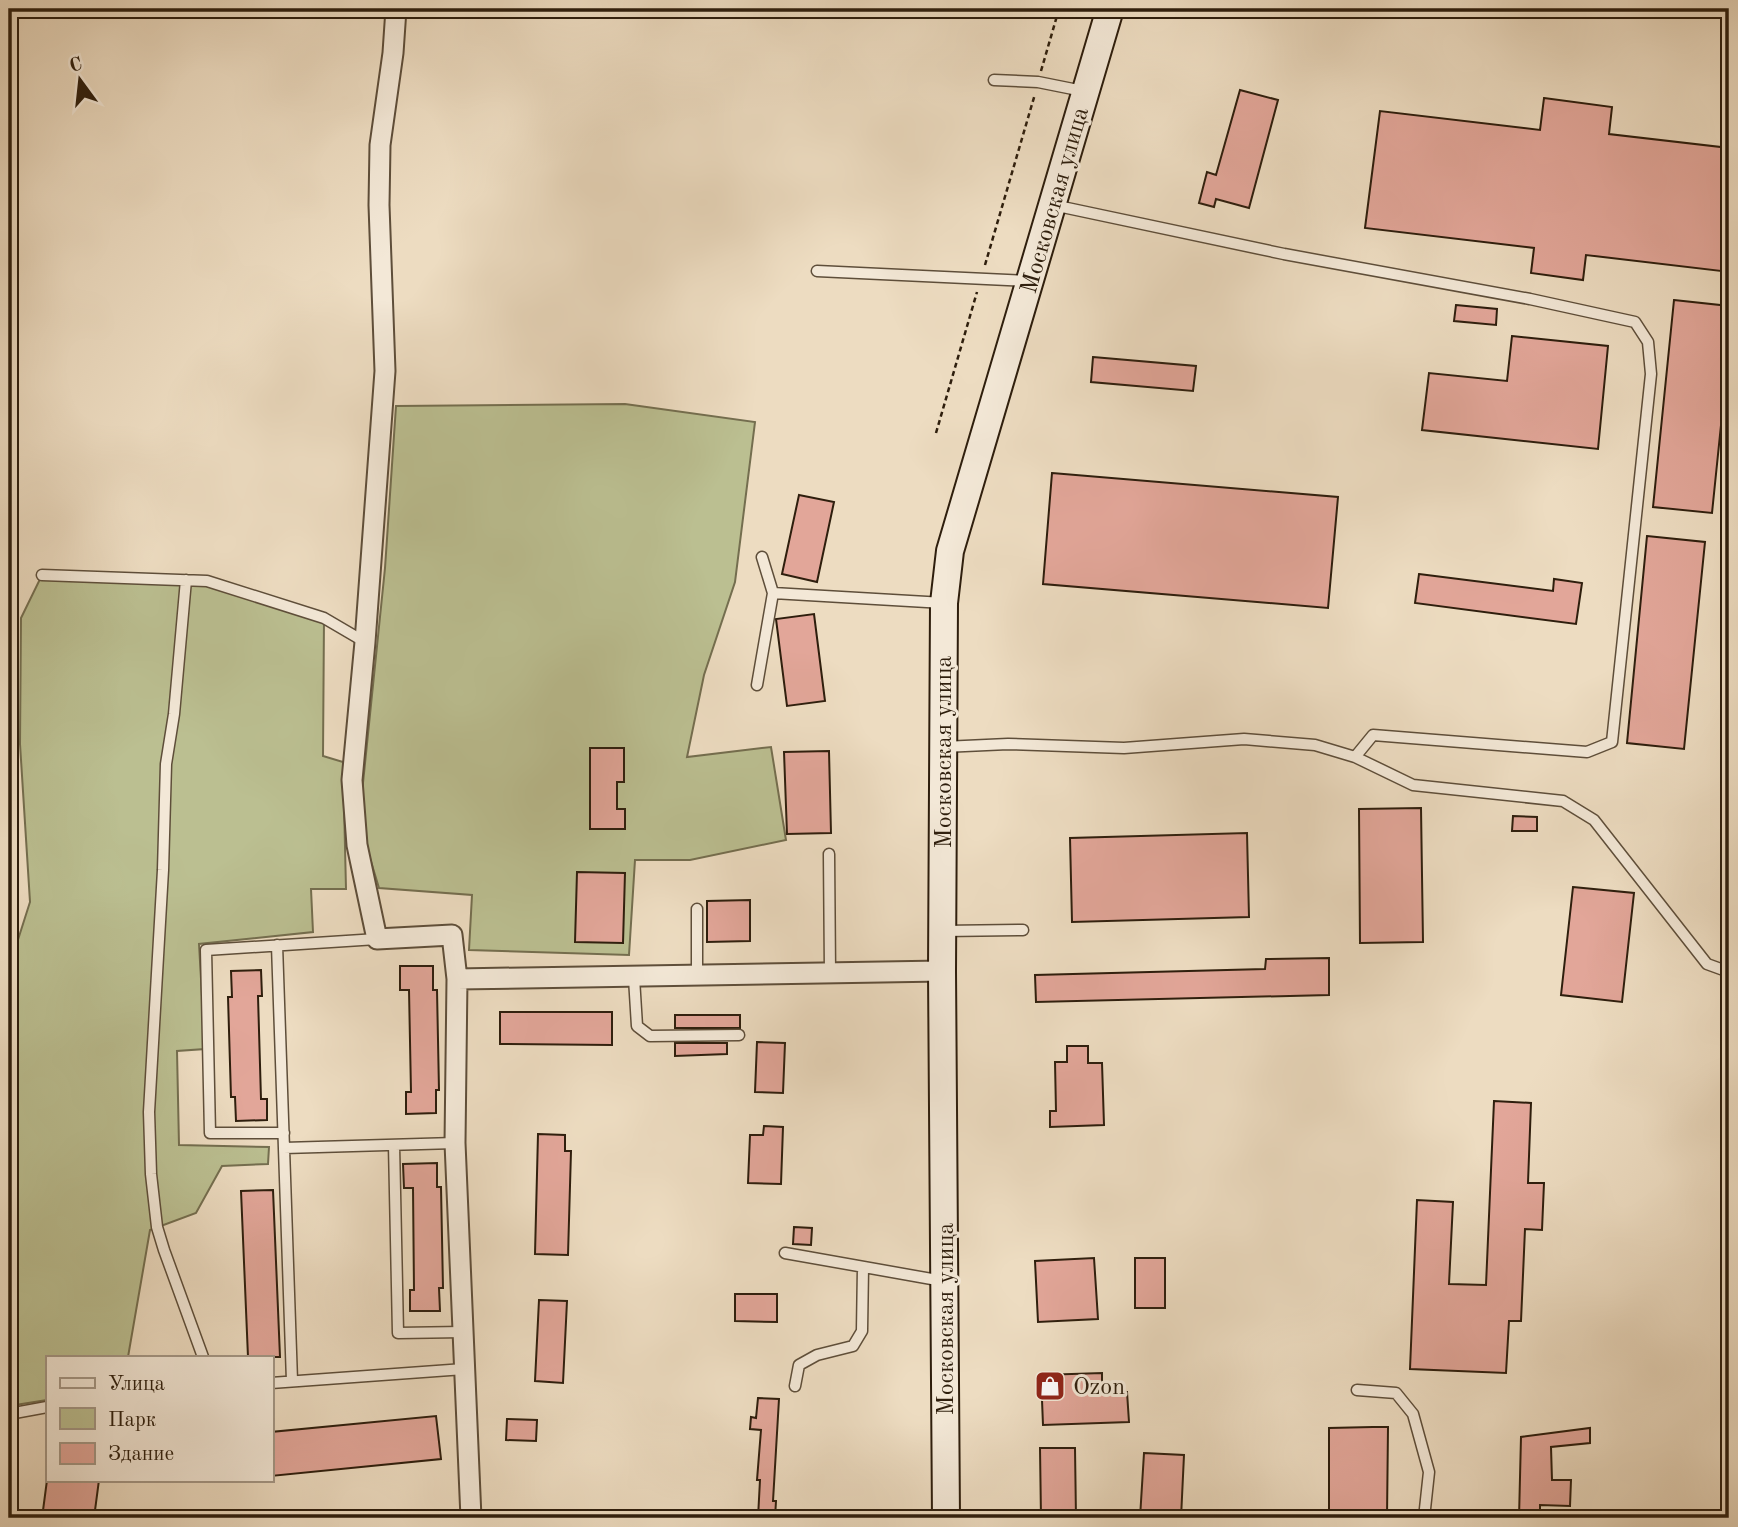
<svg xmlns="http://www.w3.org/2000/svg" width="1738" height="1527" font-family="'Old Standard TT',serif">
<rect width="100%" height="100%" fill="#eddcc1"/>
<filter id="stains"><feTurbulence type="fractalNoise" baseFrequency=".00286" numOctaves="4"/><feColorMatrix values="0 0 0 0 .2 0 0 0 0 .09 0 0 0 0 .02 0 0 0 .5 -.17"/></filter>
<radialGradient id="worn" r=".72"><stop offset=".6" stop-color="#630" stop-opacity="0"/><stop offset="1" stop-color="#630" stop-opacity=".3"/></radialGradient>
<path fill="#bbbf91" stroke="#746e4f" stroke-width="2" d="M625 404 755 422 735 582 704 675 687 757 771 747 786 840 690 860H635L629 955 469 950 472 895 379 888 359 822 385 568 396 406Z
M42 575 207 581 324 618 323 756 343 762 346 889H311L313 932 199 944 205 1049 177 1051 179 1145 269 1147 268 1164 222 1166 196 1213 150 1230 128 1357H47V1400L9 1406V968L30 902 20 744 21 618Z"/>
<path fill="#e2a699" stroke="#2e1e0d" stroke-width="2" d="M1240 90 1278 100 1249 208 1216 199 1214 207 1199 203 1207 172 1216 175Z
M1544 98 1612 107 1609 134 1729 148V208L1721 271 1586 255 1583 280 1531 273 1534 248 1365 228 1380 111 1540 130Z
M1674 300 1729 306V347L1712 513 1653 507Z
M1456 305 1497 309 1496 325 1454 321Z
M1512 336 1608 346 1598 449 1422 430 1429 373 1507 381Z
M1093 357 1196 366 1193 391 1091 382Z
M1052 473 1338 497 1328 608 1043 584Z
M799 495 834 502 817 582 782 574Z
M1647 536 1705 542 1684 749 1627 743Z
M1419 574 1553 591 1554 579 1582 583 1576 624 1415 603Z
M814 614 825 701 787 706 776 619Z
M590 748H624V782H617V809H625V829H590Z
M829 751 831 833 787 834 784 752Z
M1421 808 1423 942 1360 943 1359 809Z
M1513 816 1537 817V831H1512Z
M1247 833 1249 917 1072 922 1070 838Z
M577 872 625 873 623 943 575 942Z
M1573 887 1634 893 1622 1002 1561 995Z
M750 900V941L707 942V901Z
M1329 958V995L1036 1002 1035 975 1265 969 1266 959Z
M400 966H433V990H437L439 1090H436V1113L406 1114V1092H411L409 990H400Z
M261 970 262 996H258L261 1099H267V1120L236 1121 235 1097H231L228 997H232L231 971Z
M500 1012H612V1045L500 1044Z
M675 1015H740V1028H675Z
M757 1042 785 1043 783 1093 755 1092Z
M675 1043H727V1054L675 1056Z
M1067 1046H1088V1063H1102L1104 1125 1050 1127V1111H1056L1055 1062H1067Z
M1494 1101 1531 1103 1528 1183H1544L1542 1230 1525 1229 1521 1321H1509L1506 1373 1410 1369 1417 1200 1453 1202 1449 1284 1486 1285Z
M764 1126 783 1127 781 1184 748 1183 750 1135H763Z
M538 1134 565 1135V1151H571L568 1255 535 1254Z
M437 1163V1187H441L443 1288H439L440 1311H410V1290H414L413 1188H404L403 1164Z
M273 1190 280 1357H248L241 1191Z
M794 1227 812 1228 811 1245 793 1244Z
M1094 1258 1098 1319 1038 1322 1035 1261Z
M1135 1258H1165V1308H1135Z
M735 1294H777V1322L735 1321Z
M539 1300 567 1301 563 1383 535 1381Z
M1102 1373V1393L1127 1392 1129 1422 1043 1425 1041 1375Z
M758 1398 779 1399 773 1501H776L775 1518H758L760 1480H757L761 1430 750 1429 751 1417 756 1418Z
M436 1416 441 1459 271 1476V1432Z
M507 1419 537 1420 536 1441 506 1440Z
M1373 1427H1388L1387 1518H1329V1428Z
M1590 1428V1443L1551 1447 1552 1480H1571L1570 1506 1540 1505V1518H1519L1521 1437Z
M1040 1448H1075L1076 1518H1041Z
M1144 1453 1184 1455 1181 1518H1140Z
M47 1480H99L94 1518H42Z"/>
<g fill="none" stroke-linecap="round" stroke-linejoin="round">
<g stroke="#5e4e3a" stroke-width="13">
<path id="service" d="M994 80 1038 82 1083 91
M817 271 1027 281
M762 557 773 593 944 603
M42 575 207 581 324 618 365 642
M186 580 174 714 166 764 163 870 149 1112 151 1174 157 1227 164 1250 203 1357
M757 685 773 593
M943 747 1008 744 1124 748 1244 739 1315 745 1355 757 1373 735 1587 752 1612 742 1651 374 1648 342 1635 322 1530 299 1284 254 1053 205
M1355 757 1413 785 1563 801 1594 820 1707 964 1729 972
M829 854 830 973
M697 909V976
M943 931 1023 930
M277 945 292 1381
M634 978 637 1026 650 1036 739 1035
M284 1133H210L206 950 377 939
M394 1145 398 1333 463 1332
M284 1148 455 1143
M785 1253 943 1281
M271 1383 464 1369
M795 1386 799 1365 817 1355 853 1346 862 1331 863 1267
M1357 1390 1396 1393 1413 1414 1429 1472 1424 1518
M9 1414 47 1407"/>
</g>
<g stroke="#5e4e3a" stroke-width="23">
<path id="minor" d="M396 9 393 53 380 145 379 205 385 371 365 642 352 780 357 845 377 939 452 935 457 979 455 1143 471 1518
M457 979 942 971"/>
</g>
<g stroke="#2e1e0d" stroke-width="30">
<path id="secondary" d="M946 1518 942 971 944 603 950 551 1110 9"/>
</g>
<path stroke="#2e1e0d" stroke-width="2.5" stroke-dasharray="5 3.5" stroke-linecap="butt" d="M1041 71 1059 9
M985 265 1035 94
M936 433 977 292"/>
<use href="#service" stroke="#f3e8d7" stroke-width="10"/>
<use href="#minor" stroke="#f3e8d7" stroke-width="19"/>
<use href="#secondary" stroke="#f3e8d7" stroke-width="26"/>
</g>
<defs>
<g id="shop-square" transform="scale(1.575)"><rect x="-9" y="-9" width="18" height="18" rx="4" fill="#8f2418" stroke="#f3e8d7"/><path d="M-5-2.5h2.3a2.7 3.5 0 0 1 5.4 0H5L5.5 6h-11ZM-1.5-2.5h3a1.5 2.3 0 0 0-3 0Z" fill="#fff"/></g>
</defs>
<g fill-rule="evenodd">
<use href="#shop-square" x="1050" y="1386"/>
</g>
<g text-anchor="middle" stroke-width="6" stroke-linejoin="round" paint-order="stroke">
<g font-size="24" fill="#2e1e0d" stroke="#f3e8d7">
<text transform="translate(1054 200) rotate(-74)" y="8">Московская улица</text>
<text transform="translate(943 752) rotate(-90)" y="8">Московская улица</text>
<text transform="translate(945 1319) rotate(-90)" y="8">Московская улица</text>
</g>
<g font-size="24" fill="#2e1e0d" stroke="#f3e8d7" text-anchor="start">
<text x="1073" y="1394">Ozon</text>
</g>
</g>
<rect width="1738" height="1527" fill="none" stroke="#eddcc1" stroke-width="35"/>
<rect x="10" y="10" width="1717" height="1506" fill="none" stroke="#2e1e0d" stroke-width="3.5"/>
<rect x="18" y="18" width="1703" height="1492" fill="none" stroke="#2e1e0d" stroke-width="2"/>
<rect x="46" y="1356" width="228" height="126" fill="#f3e8d7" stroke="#a49786" stroke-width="2"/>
<rect x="60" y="1378" width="35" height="10" fill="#f3e8d7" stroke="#a49786" stroke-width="2"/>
<text x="108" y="1390" font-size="21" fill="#2e1e0d">Улица</text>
<rect x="60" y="1408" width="35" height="21" fill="#bbbf91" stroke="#a49786" stroke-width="2"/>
<text x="108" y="1426" font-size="21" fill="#2e1e0d">Парк</text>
<rect x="60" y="1443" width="35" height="21" fill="#e2a699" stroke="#a49786" stroke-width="2"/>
<text x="108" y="1460" font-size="21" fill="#2e1e0d">Здание</text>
<g transform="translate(80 80) rotate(345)" stroke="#f3e8d7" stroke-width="5" paint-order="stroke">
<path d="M0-5L12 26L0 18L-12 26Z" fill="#2e1e0d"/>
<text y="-10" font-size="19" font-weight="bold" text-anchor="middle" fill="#2e1e0d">С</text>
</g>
<rect width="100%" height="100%" filter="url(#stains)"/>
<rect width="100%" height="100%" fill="url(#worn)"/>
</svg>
